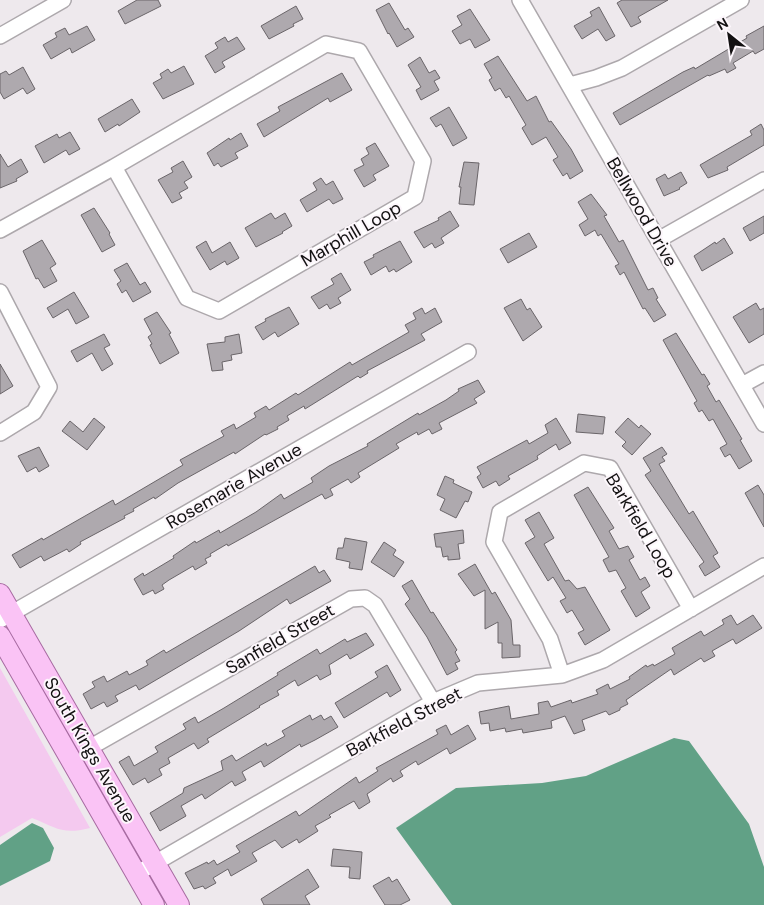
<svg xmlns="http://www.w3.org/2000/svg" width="764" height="905" font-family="'DM Sans',sans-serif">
<rect width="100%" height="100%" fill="#eee9ed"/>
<path fill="#f4c9ef" d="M0 668 90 828C62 835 57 828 32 818L0 837Z"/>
<path fill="#61a186" d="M674 738 689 741 749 824 764 867V905H452L396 828 456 788 542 783 586 776Z
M32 823 43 828 54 848 50 861 0 886V845Z"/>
<path fill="#aea9ae" stroke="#6a6569" d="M137 0H158L161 6 125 24 118 11Z
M622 0H668L638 17 641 22 631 27 617 3Z
M389 3 405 30 408 28 414 37 397 47 389 33 388 34 376 10Z
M296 6 303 19 293 24 294 26 269 39 261 26Z
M599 7 615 36 606 41 598 29 582 39 574 26 592 16 590 12Z
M470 9 490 40 475 48 470 39 460 44 452 31 462 25 457 16Z
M87 26 95 40 72 53 70 48 51 59 43 45 57 37 55 33 65 28 69 35Z
M764 26V49L755 54 753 51 733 63 736 68 727 73 725 69 709 76 708 75 620 125 613 113 683 72 694 67 695 69 747 38 746 36Z
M225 37 228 42 237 37 245 49 222 62 225 67 215 73 205 56 218 48 215 43Z
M498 56 527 101 536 96 549 122 551 121 571 149 583 171 570 179 567 173 563 176 553 160 558 157 546 137 532 145 522 128 526 125 509 96 506 98 500 88 495 91 489 80 492 78 484 64Z
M420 57 429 73 435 70 440 78 434 81 439 90 421 100 416 90 421 87 408 65Z
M184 66 194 84 163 99 153 83 162 78 160 74 168 69 171 73Z
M23 67 35 89 27 94 23 88 4 99 0 92V74L6 71 9 75Z
M342 73 352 90 330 102 328 98 264 137 257 124 280 111 278 107Z
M132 99 140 112 119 126 118 124 105 132 98 119Z
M449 107 467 138 453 146 441 124 436 127 430 118Z
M761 124 764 130V145L727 167 728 170 708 178 700 165 752 135 750 131Z
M70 132 80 149 69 155 66 150 44 163 35 146 57 134 59 138Z
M241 133 248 146 235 153 238 158 221 167 218 163 214 166 207 153 229 138 230 140Z
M375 143 389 166 373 175 376 180 364 187 354 170 364 165 361 159 369 154 366 148Z
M0 154 8 167 21 159 28 172 16 179 17 181 0 188Z
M183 161 192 177 184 182 188 188 179 193 182 198 172 203 158 180 173 172 171 168Z
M464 162 479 163 474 205 459 204 461 187H459Z
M681 172 687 183 679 188 680 189 664 196 656 179 665 174 668 179Z
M321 178 326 185 333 181 343 199 333 204 329 199 307 212 300 200 317 190 313 183Z
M591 194 607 215 604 216 619 242 623 240 648 290 653 288 658 298 656 299 666 315 654 322 645 308 643 309 624 272 620 275 615 266 619 264 601 234 598 236 595 230 585 236 579 225 588 219 578 202Z
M94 208 110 233 109 234 115 245 102 252 81 215Z
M450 211 459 226 441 238 444 243 435 248 432 243 424 248 414 232 439 220 438 218Z
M271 213 275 219 285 213 292 226 282 232 283 233 256 247 245 228Z
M764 216V233L750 241 743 228Z
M529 233 537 247 508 263 500 249Z
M724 238 733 253 702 271 694 256 715 242 716 244Z
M42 240 56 264 50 268 57 281 44 288 38 278 36 279 23 251Z
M206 241 212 253 230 242 239 258 227 265 225 261 210 270 196 247Z
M400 241 412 262 396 272 394 269 389 272 386 266 371 275 364 262 374 257 373 255Z
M127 263 140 285 145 282 151 292 133 302 126 290 122 293 117 284 121 281 114 270Z
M341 273 351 290 338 298 341 303 330 309 327 304 319 309 311 297 334 284 331 279Z
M74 292 89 317 76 324 68 309 53 318 47 308Z
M521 299 527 310 530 308 542 327 523 341 504 308Z
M756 303 760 310 764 308V334L749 343 733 317Z
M289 307 299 324 278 337 275 332 263 340 255 327 266 321 265 319Z
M422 308 425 314 435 308 442 322 421 334 425 340 367 371 368 373 360 378 358 376 305 409 304 406 287 416 289 420 277 427 278 429 266 435 265 434 235 454 234 452 178 483 155 499 154 497 133 509 134 511 124 516 125 518 80 542 81 544 69 552 67 549 44 561 41 556 20 568 12 555 42 538 43 540 113 500 115 505 183 465 180 460 224 436 221 431 234 424 236 429 256 417 254 413 266 406 269 410 296 393 298 395 350 362 352 365 409 332 405 325 416 319 413 313Z
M157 312 171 333 169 334 179 353 160 364 150 345 152 344 148 337 152 334 144 319Z
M676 333 702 375 704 374 710 384 707 386 716 402 719 400 742 439 740 440 752 461 739 469 730 454 725 457 720 448 727 444 713 419 709 421 702 410 699 412 694 403 697 401 663 340Z
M104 334 110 345 104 348 113 364 102 371 92 353 77 362 71 351Z
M239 334 242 353 231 355 232 360 222 362 223 370 212 371 207 344 225 342V337Z
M0 364 13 386 0 394Z
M478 380 485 392 474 399 477 403 439 423 442 429 432 434 429 429 418 435 417 432 396 444 399 448 358 473 360 477 351 483 348 479 330 489 333 495 325 499 322 494 228 546 227 544 210 554 211 556 205 559 207 563 195 570 193 566 169 580 162 585 164 589 155 594 153 590 143 595 134 579 143 573 144 576 174 558 173 556 195 541 196 543 219 530 220 533 256 512 281 494 284 499 313 482 311 478 329 466 368 446 367 444 418 413 419 415 446 400 459 391 458 389Z
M578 414 605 417 603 434 576 432Z
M94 418 105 427 87 450 62 431 70 421 83 432Z
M556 418 571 443 559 450 556 444 537 456 538 459 508 476 510 479 499 486 496 481 483 488 477 477 481 474 477 467 527 440 529 444 548 433 545 425Z
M628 418 639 428 641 425 651 434 632 455 622 446 626 442 615 432Z
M39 447 49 466 39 472 36 467 27 472 18 456Z
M662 447 667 454 662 457 665 461 659 464 689 514 693 511 718 553 713 556 720 567 705 576 699 566 704 562 645 475 651 471 643 458Z
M445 476 454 480 453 483 472 492 468 502 465 501 456 518 440 510 445 499 437 495Z
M758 485 764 495V527L745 493Z
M588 487 614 528 609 531 619 549 628 546 634 557 629 560 640 580 645 577 650 586 641 592 650 608 636 617 621 591 626 588 616 570 609 572 603 560 609 557 574 495Z
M539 512 554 538 544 544 565 581 569 580 577 589 585 587 610 630 585 645 578 633 584 630 572 610 567 613 560 601 566 598 553 577 548 581 525 543 535 537 525 520Z
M463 530 464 543 458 544 460 559 448 560V556L443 557 441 547H436L434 534Z
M345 538 367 542 362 570 349 568 350 562 336 559 338 548H343Z
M384 542 396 550 393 555 404 562 394 577 371 562Z
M475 564 492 594 495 592 511 620 513 645H520V657L502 658V643H498V622L485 629V590L474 596 458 574Z
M315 566 319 573 324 570 331 581 290 604 287 599 239 631 139 690 136 685 115 696 118 701 107 707 104 702 91 709 83 694 95 687 92 682 104 676 107 682 127 671 129 675 148 665 146 661 164 650 166 653Z
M412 580 431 613 433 612 457 650 455 652 460 661 455 663 458 669 447 675 427 637 405 604 410 599 402 586Z
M731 615 737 625 753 615 762 628 736 644 733 639 712 651 715 656 704 662 701 658 674 675 671 669 626 700 628 704 620 708V710L609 715 606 711 582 720 585 730 574 734 565 716 551 721 552 728 523 733 522 729 506 732 505 728 490 731 489 723 481 724 479 712 509 706 511 719 539 714 538 703 548 701 551 707 571 700 572 703 598 694 596 690 608 684 610 689 630 679 629 677 646 665 647 667 653 664 654 666 675 654 672 648 701 631 704 636 724 624 722 620Z
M366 633 374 645 350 659 347 654 329 665 331 674 320 680 317 675 298 686 295 680 277 691 279 695 259 706 260 707 207 739 209 742 198 749 194 743 168 758 170 763 159 769 162 775 148 783 145 778 133 785 119 762 129 756 134 766 158 752 155 747 186 729 183 724 195 717 198 723 224 708 278 675 277 673 317 649 320 654 345 639 347 642Z
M387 665 401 690 390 697 387 692 344 718 335 703 378 677 375 672Z
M310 715 312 720 321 715 324 720 331 716 338 727 315 740 301 747 300 744 264 767 261 761 242 772 246 780 235 786 232 781 205 799 202 794 181 806 186 816 160 831 150 813 183 793 184 788 223 770 221 761 232 755 236 761 266 743 267 746 285 736 282 731Z
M446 725 451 735 468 725 476 739 450 754 447 748 418 765 416 761 400 771 403 776 393 782 391 778 367 794 370 802 359 809 354 801 329 815 331 817 315 826 318 831 299 843 297 839 282 848 275 840 252 853 257 861 231 876 228 869 213 878 216 883 205 889 203 886 194 889 185 873 207 862 208 864 214 860 217 865 240 852 236 846 296 811 299 816 356 777 359 783 378 771 376 768 438 734 436 730Z
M333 849 362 852 360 879 349 878 350 867 331 866Z
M308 869 319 887 305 896 310 905H264L261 899Z
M389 877 392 882 397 879 410 900 400 905H385L373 886Z"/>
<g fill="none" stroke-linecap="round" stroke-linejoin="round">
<g stroke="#ada8ac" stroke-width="18">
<path id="minor" d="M520 0 764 424
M0 36 63 0
M326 44 359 51 423 161 415 197 219 311 187 298 114 167Z
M570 85 596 78 622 68 741 0
M0 230 114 167
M658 240 764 180
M0 292 49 387 34 412 0 433
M742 385 764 373
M0 620 468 352
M562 675 550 639 494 542 500 512 584 463 610 468 691 609
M89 748 351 599 365 598 375 605 433 702
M136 874 433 702 478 683 562 675 603 660 764 566"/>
</g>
<g stroke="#a76ba1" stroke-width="22">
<path id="major" d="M0 594 179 905
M0 636 154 905"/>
</g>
<use href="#minor" stroke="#fff" stroke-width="15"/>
<use href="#major" stroke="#fac3f5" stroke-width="20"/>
</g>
<g text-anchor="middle" stroke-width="4" stroke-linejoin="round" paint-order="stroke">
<g font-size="18" fill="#131112" stroke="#fcf6fb">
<text transform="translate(642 212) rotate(60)" y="6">Bellwood Drive</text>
<text transform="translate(351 234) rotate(-30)" y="6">Marphill Loop</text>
<text transform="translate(234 486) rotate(-30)" y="6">Rosemarie Avenue</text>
<text transform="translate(641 526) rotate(59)" y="6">Barkfield Loop</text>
<text transform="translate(280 639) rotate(-30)" y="6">Sanfield Street</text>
<text transform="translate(404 722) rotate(-28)" y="6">Barkfield Street</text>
<text transform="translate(90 750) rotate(60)" y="6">South Kings Avenue</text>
</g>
</g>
<g transform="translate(729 35) rotate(330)" stroke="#fcf6fb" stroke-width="4" paint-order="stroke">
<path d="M0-4L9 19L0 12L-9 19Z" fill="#131112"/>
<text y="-8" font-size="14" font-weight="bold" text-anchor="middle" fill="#131112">N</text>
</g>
</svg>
